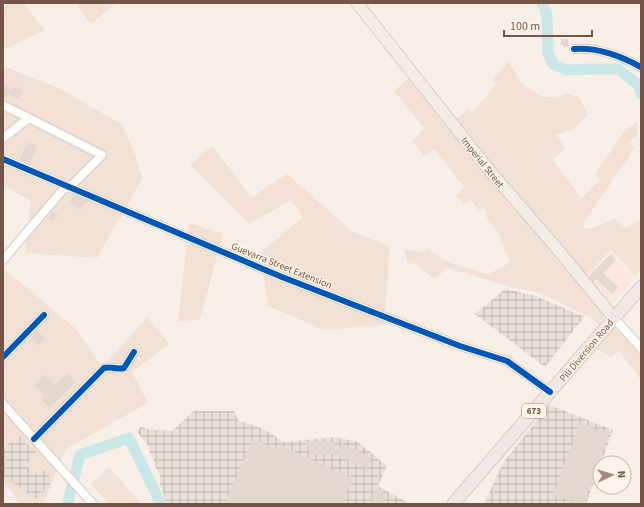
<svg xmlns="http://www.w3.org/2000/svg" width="644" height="507" font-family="'Source Sans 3',sans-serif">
<defs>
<pattern id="industrial-grid" width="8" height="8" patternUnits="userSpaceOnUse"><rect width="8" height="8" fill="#e9dfd9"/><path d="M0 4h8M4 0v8" fill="none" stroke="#c1b8b2"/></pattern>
</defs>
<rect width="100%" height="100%" fill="#f7efe7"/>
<path fill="#f0e1d4" d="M3 3H23L45 30 3 50Z
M75 3H116L91 24Z
M509 61 522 84 543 97H555L567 94 579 97 588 115 573 130 556 135 565 148 553 160 581 198 600 180 595 174 623 133 637 121 638 135 630 141 634 149 583 224 585 229 594 228 614 218 626 228 641 219V269L635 276 611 250 580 282 605 314 599 324 587 316 540 293 507 286 447 268 435 279 417 266V263L408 264 404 249 421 252 428 249 450 263 488 274 503 267 510 261 501 241 502 238 485 215 488 212 484 208 479 210 471 200 463 204 456 195 464 187 435 149 424 156 413 141 424 128 394 91 412 75 450 124 461 116 467 109 474 111 496 84 492 80Z
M3 66 59 88 123 125 143 177 97 258 25 253 31 201 3 185Z
M212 146 252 197 287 174 353 232 390 246 384 325 324 330 268 306 260 253 303 217 291 200 249 224 190 165Z
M189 223 223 233 200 320 178 321Z
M3 268 74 327 103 367 147 317 169 344 132 372 148 403 66 449 43 504H20L3 481Z
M614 328 641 353V380L619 351 611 357 597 349Z
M109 467 142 504H109L91 484Z"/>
<path fill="#fae6dd" d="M612 252 634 279 610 306 585 278Z"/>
<path fill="url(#industrial-grid)" d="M505 289 536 296 584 317 545 367 475 314Z
M549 405 613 430 601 463H600V467L586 504H484L503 463Z
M194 411H234L239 421 264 429 284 442 335 437 358 442 387 466 378 486 410 504H167L160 484V475L156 468 155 462 149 452V446L136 431 141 427 148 429 172 431Z
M20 436 26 441 25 443 36 451 26 465 35 475 42 469 50 476V485L36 499 18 486 3 477V464L6 458 3 457V451L10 442 14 444Z"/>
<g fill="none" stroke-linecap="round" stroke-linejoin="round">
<path stroke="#cae6e6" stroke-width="11" d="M542 3 547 15 548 53 553 64 567 70 592 69H618L639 85 641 94
M68 504V502L80 455 129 438 161 504"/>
</g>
<path fill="#e3d7cf" d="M561 39H568L569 47H563V45H561Z
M3 84 12 90 15 86 23 91 18 99 9 94 7 97 3 95Z
M28 142 37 146 29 164 19 160Z
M73 196 84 199 88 201 80 209 70 203Z
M52 212 58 214 54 221 48 219Z
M611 254 616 260 603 273 618 287 612 294 596 279 593 282 589 276Z
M37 330 45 339 39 345 32 338 33 336V335Z
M67 373 76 382 50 408 41 399 45 395 34 385 44 374 55 385Z
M580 423 609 434 583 504H578L553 495Z
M253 439 279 450 281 446 353 478 342 504H224Z
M334 441 336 455 331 453 309 455 307 443Z
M341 443 372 457 367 469 336 455Z
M376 489 387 494 383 504H370Z"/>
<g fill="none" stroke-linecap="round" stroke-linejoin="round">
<g stroke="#d6cac2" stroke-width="10">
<path id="minor" d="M3 4 4 3
M574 49C596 47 621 56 641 67
M3 105 102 155 69 188
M3 138 29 118
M3 159 282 277 460 346 507 361 550 392
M3 260 66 186
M614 318 641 348
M3 357 44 315
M3 404 93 504
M34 439 104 368C111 366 117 370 124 368L134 352"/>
</g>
<g stroke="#d5cac4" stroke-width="13">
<path id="major" d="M357 3 490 171 554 245 614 318"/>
</g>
<g stroke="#d5cac4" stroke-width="14">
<path id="highway" d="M453 504 641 287"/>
</g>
<use href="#minor" stroke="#fefdfb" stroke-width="8"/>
<use href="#major" stroke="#f2ece4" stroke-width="11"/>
<use href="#highway" stroke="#f0e6e3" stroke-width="12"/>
<g stroke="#fff4e8" stroke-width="8">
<path id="cycleway" d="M574 49C596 47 621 56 641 67
M3 159 282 277 460 346 507 361 550 392
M3 357 44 315
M34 439 104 368C111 366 117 370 124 368L134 352"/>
</g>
<use href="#cycleway" stroke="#0057b8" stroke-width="6"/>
</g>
<g text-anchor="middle" stroke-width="3" stroke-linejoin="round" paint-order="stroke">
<rect fill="#fff4e8" stroke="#9e8578" stroke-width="1" x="522" y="404" width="24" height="14" rx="3"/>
<g font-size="9" font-weight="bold" fill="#745548">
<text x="534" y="414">673</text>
</g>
<g font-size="10" fill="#745548" stroke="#fff4e8">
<text transform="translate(483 162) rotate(51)" y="4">Imperial Street</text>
<text transform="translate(282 265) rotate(22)" y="4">Guevarra Street Extension</text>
<text transform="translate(586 350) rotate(-50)" y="4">Pili Diversion Road</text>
</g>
</g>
<rect width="644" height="507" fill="none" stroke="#745548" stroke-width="8"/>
<g transform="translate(612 475) rotate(86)"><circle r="19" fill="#fff4e8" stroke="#c7b4a8"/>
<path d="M0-3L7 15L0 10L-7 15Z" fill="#a28b80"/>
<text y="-6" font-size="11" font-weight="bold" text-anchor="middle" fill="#745548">N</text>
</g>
<path d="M504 30v6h88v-6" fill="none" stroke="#745548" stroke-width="2"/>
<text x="510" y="30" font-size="12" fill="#745548" stroke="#fff4e8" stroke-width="3" paint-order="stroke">100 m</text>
</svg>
